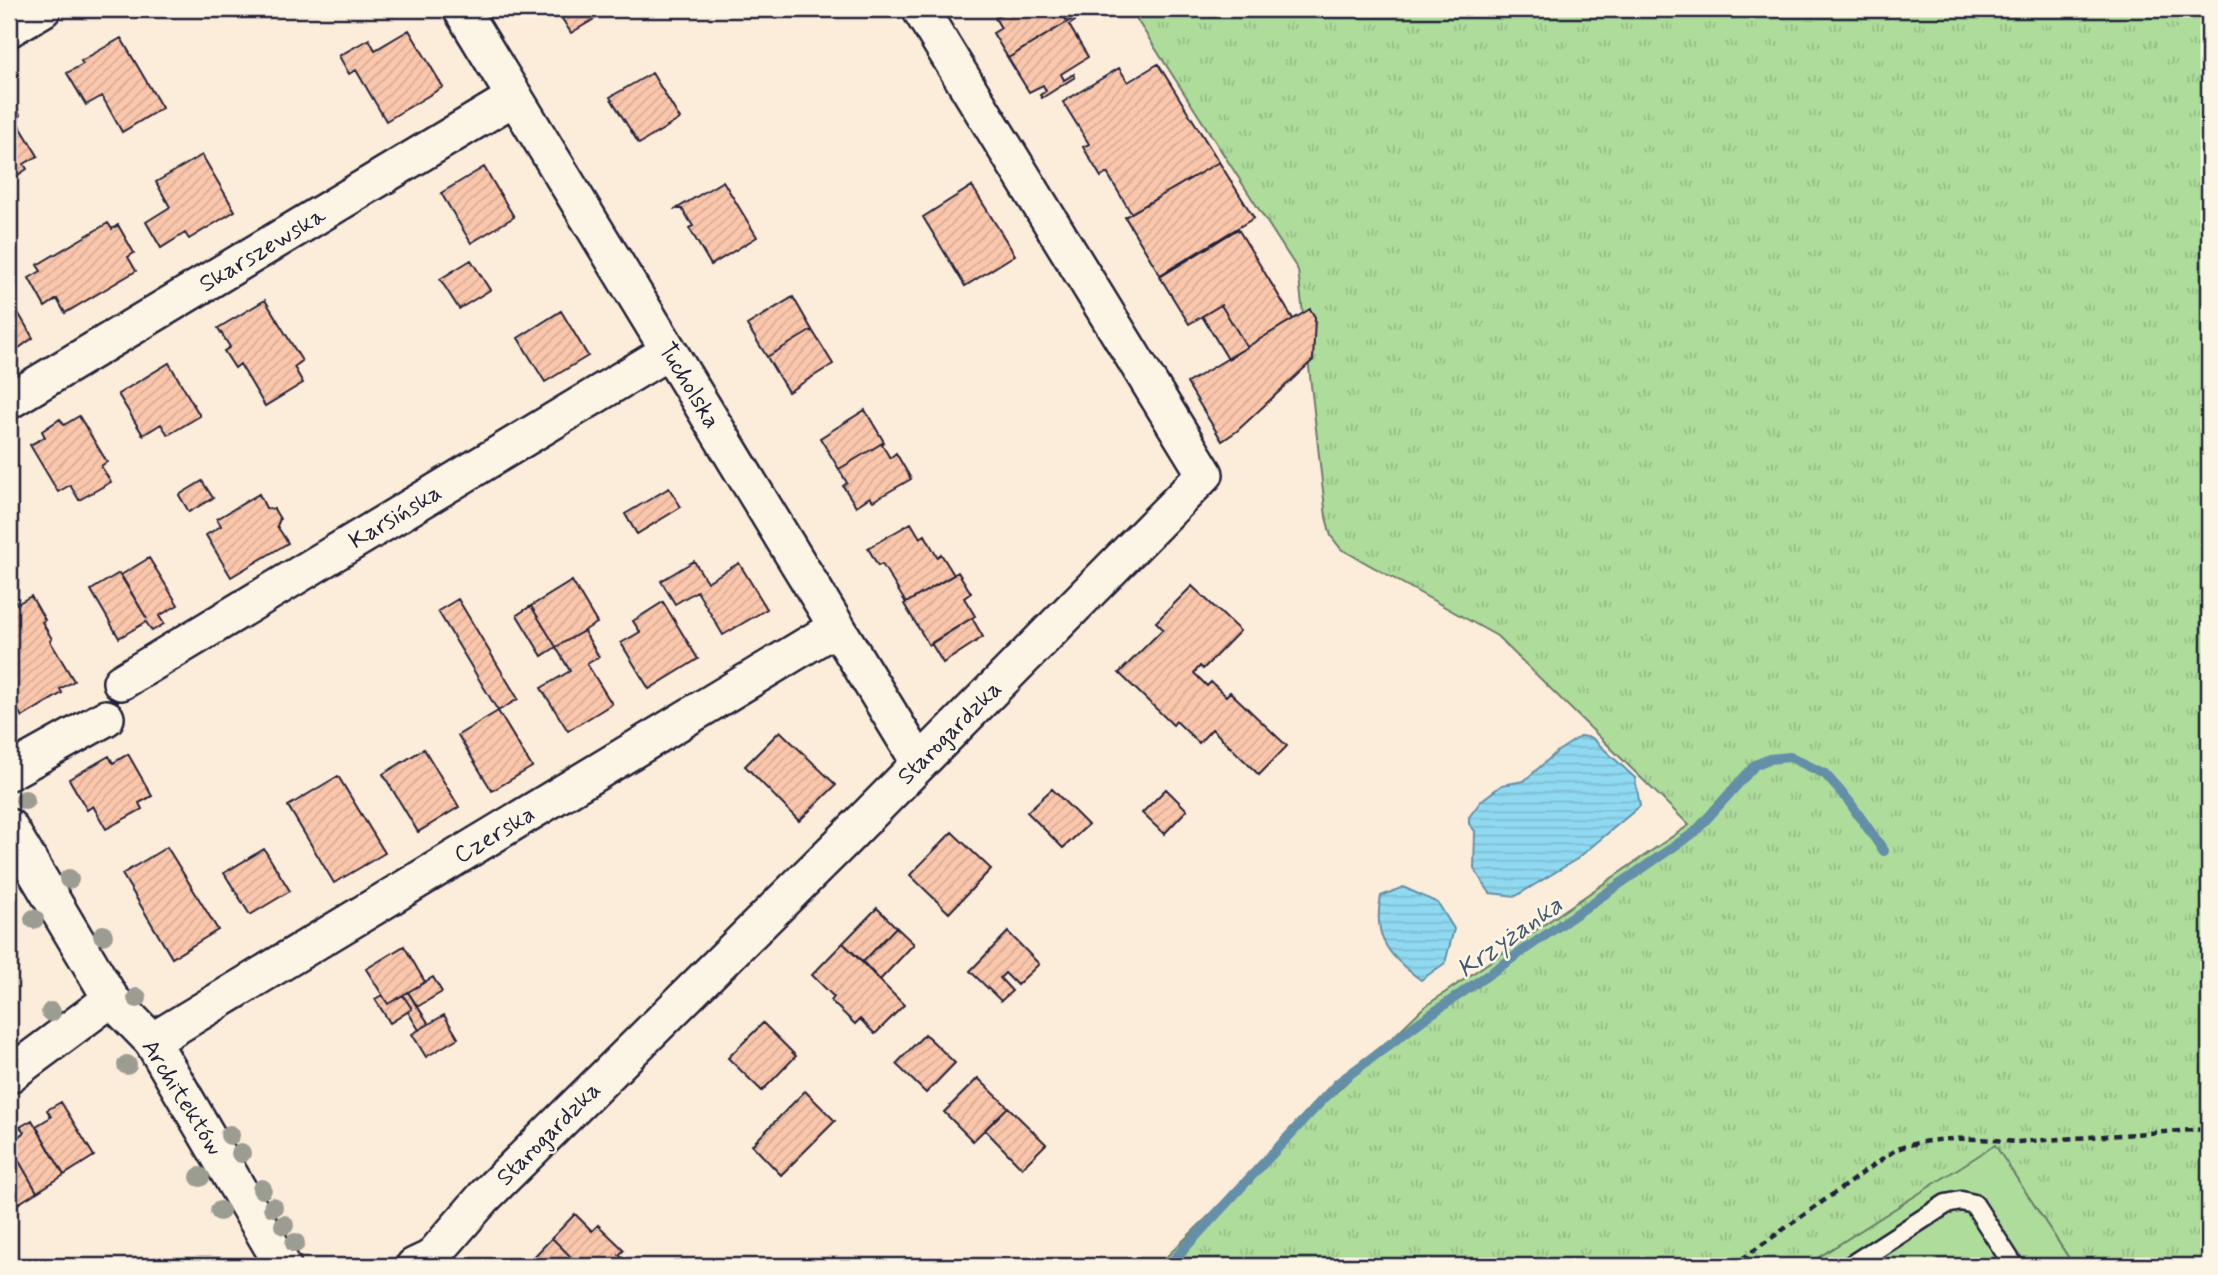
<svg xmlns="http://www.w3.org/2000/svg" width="2218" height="1275" font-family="Mynerve,sans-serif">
<defs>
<pattern id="grass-tufts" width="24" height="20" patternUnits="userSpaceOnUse" patternTransform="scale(1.75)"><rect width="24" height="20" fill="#aedc9b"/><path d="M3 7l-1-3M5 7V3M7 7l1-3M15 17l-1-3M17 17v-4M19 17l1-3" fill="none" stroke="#95bc86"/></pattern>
<pattern id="water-rules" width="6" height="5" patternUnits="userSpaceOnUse" patternTransform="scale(1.75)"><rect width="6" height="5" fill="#90daf1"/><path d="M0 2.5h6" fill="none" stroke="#7cbbd0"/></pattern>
<pattern id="building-hatch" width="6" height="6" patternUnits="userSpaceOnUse" patternTransform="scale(1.75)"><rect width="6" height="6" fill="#fbc7ac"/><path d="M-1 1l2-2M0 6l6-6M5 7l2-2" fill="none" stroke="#d7ab95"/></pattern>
</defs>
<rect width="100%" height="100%" fill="#fcecda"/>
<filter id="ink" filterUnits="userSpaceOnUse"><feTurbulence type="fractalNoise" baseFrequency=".0143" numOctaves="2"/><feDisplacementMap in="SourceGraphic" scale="14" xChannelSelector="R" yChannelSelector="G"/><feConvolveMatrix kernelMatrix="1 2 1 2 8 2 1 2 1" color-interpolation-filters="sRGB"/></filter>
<g filter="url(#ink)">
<path fill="url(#grass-tufts)" stroke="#687f6b" stroke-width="2" d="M1130 9H2209V1266H2074L1995 1146 1805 1266H1157L1424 1007 1689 825 1497 636 1341 549 1331 536 1326 517 1298 270Z"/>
<path fill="#aedc9b" stroke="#687f6b" stroke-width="2" d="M1995 1145 2074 1266H1805Z"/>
<path fill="url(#water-rules)" stroke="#6490a8" stroke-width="2" d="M1581 736 1592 738 1635 778 1640 806 1577 859 1516 896 1490 893 1474 869 1475 831 1469 824V817L1482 800 1502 785 1524 781 1558 751Z
M1403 887 1438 903 1454 929 1445 963 1421 980C1389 957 1372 937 1381 896Z"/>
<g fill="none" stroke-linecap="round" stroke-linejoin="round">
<path stroke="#6490a8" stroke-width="10" d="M1168 1266 1338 1083 1421 1021 1695 832 1755 765 1769 759 1790 757 1825 774 1848 800 1884 851"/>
</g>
<path fill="url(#building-hatch)" stroke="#22223b" stroke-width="2" d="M556 9H611L571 33Z
M1011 9H1060L1066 20 1072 16 1074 18 1008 58 993 33 1001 28 995 18Z
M1074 18 1075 21 1069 25 1088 57 1061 74 1064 80 1074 74 1075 77 1042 98 1040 95 1046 91 1043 85 1029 92 1008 58Z
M409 30 443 87 386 121 356 70 349 74 339 56 369 39 375 50Z
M121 38 162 108 122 132 102 96 86 105 67 73 83 64 81 61Z
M1158 64 1219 162 1131 213 1107 173 1101 177 1083 147 1089 144 1063 102 1119 68 1128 82Z
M652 73 680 119 639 144 610 97Z
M9 106 16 108 20 115 18 123 38 156 24 164 27 169 9 181Z
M202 155 235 211 189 239 185 233 161 248 146 222 170 207 156 182Z
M1219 162 1254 218 1160 275 1125 217Z
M484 167 514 217 471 243 441 193Z
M723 181 757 237 711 265 689 228 693 226 682 209H676Z
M972 186 1015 255 965 286 923 217Z
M108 223 112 229 118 225 134 253 128 257 136 271 65 313 57 299 45 307 29 278 41 271 37 265Z
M1238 229 1293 319 1247 347 1221 305 1189 324 1160 277Z
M471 260 490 290 459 309 440 279Z
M9 297 33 338 9 355Z
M793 297 812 330 767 357 747 325Z
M265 300 302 361 294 367 303 383 265 406 240 364 235 368 224 351 230 347 218 328Z
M1221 305 1247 347 1228 359 1202 316Z
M1310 309 1315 317 1313 360 1237 431 1222 441 1187 383Z
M561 311 588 356 545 382 518 338Z
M812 330 833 364 788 392 767 357Z
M169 363 200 416 168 435 161 424 143 435 118 394Z
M865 410 884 442 839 469 820 438Z
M79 416 107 462 101 466 111 482 79 500 70 485 58 492 30 445 45 437 42 431 60 419 64 425Z
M884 442 882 445 890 458 896 453 911 479 873 501 870 497 856 506 843 486 847 483 839 469Z
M202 481 213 498 189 512 179 495Z
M669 488 681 507 637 534 625 514Z
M259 494 266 508 274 509 280 519 277 526 288 543 231 577 206 535 221 526 217 519Z
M911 523 920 538 925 535 937 557 941 554 954 575 906 603 882 564 878 566 868 548Z
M149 558 178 605 159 616 164 624 152 631 146 622 119 638 91 590 119 573 147 619 121 575Z
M694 561 707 582 739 563 767 609 723 635 697 591 675 604 661 581Z
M958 572 971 593 964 598 975 616 929 645 904 604Z
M572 581 597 623 556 647 531 606Z
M1192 586 1240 631 1203 669 1200 666 1194 673 1207 686 1211 682 1226 696 1230 692 1287 746 1259 775 1212 729 1199 743 1176 721 1173 725 1119 673 1163 629 1156 622Z
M9 591 17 604 31 596 45 620 42 622 52 639 50 641 74 681 60 689 62 693 22 717 9 695Z
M458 599 518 699 498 711 438 611Z
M663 602 698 659 649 689 621 643 640 632 633 621Z
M531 606 556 647 542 656 517 615Z
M972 618 983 637 943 663 931 643Z
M584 631 599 657 587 664 612 704 568 731 541 688 570 671 556 647Z
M498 711 532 767 492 791 458 735Z
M780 731 836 785 799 821 745 766Z
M424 749 459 807 418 832 383 774Z
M128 754 152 796 139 803 142 809 106 829 93 806 87 810 69 779 109 756 113 763Z
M338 776 385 853 334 883 288 806Z
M1052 789 1088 825 1063 848 1027 812Z
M1166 789 1187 810 1164 834 1142 813Z
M952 832 991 869 949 913 910 875Z
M167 847 218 930 172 958 122 874Z
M264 849 290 891 250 915 224 873Z
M877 908 896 927 863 962 843 943Z
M896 927 914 944 880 980 863 962Z
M1008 932 1039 964 1017 985 1005 973 1000 978 1012 991 1001 1001 970 971Z
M843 943 904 1005 875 1034 860 1019 855 1024 831 1001 834 997 812 975Z
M404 946 425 982 388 1004 366 969Z
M433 977 442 992 417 1007 408 992Z
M408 992 429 1024 419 1030 408 1012 412 1009 403 995Z
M382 995 388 1004 403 995 412 1009 390 1023 375 999Z
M444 1015 458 1038 426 1057 412 1034Z
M763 1023 796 1056 762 1091 728 1058Z
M925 1034 955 1063 926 1093 896 1064Z
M978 1078 1008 1107 973 1141 944 1112Z
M805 1091 835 1121 781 1175 752 1145Z
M61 1102 94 1156 64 1175 36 1126 51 1117 47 1110Z
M1008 1107 1046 1144 1022 1168 985 1130Z
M32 1120 64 1175 37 1192 9 1144 24 1132 20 1127Z
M9 1144 37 1192 11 1208 9 1204Z
M575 1214 592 1231 598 1225 624 1250 619 1255 631 1266H580L552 1238Z
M552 1238 580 1266H531L528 1263Z"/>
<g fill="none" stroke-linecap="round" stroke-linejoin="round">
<g stroke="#22223b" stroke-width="23">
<path id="service" d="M1850 1266 1946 1204 1961 1201 1974 1204 2014 1266"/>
</g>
<g stroke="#22223b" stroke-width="40">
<path id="minor" d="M461 9 919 762
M9 29 43 9
M9 401 515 97
M121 682 669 351
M9 772 106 718
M9 827 111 999 152 1041 283 1266
M152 1041 837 627
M9 1075 111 999
M414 1266 431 1258 484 1197 843 841 1205 474 920 9"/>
</g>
<path stroke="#22223b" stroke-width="4.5" stroke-dasharray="7 5" stroke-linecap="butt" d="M1732 1266 1895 1150C1931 1135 1978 1138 2016 1142L2209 1129"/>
<use href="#service" stroke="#fcf5e5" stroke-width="18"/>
<use href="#minor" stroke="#fcf5e5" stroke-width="35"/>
</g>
<g fill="#9b9c92">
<circle cx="25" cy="800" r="10"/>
<circle cx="69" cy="879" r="10"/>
<circle cx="34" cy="919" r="10"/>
<circle cx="103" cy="935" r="10"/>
<circle cx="137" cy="998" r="10"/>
<circle cx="51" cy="1012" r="10"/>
<circle cx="127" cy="1065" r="10"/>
<circle cx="230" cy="1135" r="10"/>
<circle cx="241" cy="1153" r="10"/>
<circle cx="200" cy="1177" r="10"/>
<circle cx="262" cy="1189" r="10"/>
<circle cx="273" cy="1207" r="10"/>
<circle cx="220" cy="1211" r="10"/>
<circle cx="284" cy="1225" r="10"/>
<circle cx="295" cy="1243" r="10"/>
</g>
</g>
<g text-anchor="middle" stroke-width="5" stroke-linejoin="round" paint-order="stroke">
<g font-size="24" fill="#22223b" stroke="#fcf5e5">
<text transform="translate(262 249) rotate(-31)" y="8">Skarszewska</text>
<text transform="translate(690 385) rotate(59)" y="8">Tucholska</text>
<text transform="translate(395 516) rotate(-31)" y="8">Karsińska</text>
<text transform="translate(949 732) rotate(-45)" y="8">Starogardzka</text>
<text transform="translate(494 834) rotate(-31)" y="8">Czerska</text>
<text transform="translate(183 1097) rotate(58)" y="8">Architektów</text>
<text transform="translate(548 1133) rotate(-45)" y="8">Starogardzka</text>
</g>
<g font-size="26" font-style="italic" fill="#435972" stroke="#fcf5e5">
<text transform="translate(1509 936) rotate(-35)" y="9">Krzyżanka</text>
</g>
</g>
<rect width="2218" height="1275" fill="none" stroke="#fcf5e5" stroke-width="35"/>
<rect x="18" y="18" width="2183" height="1240" fill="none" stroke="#22223b" stroke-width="2.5" filter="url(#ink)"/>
</svg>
